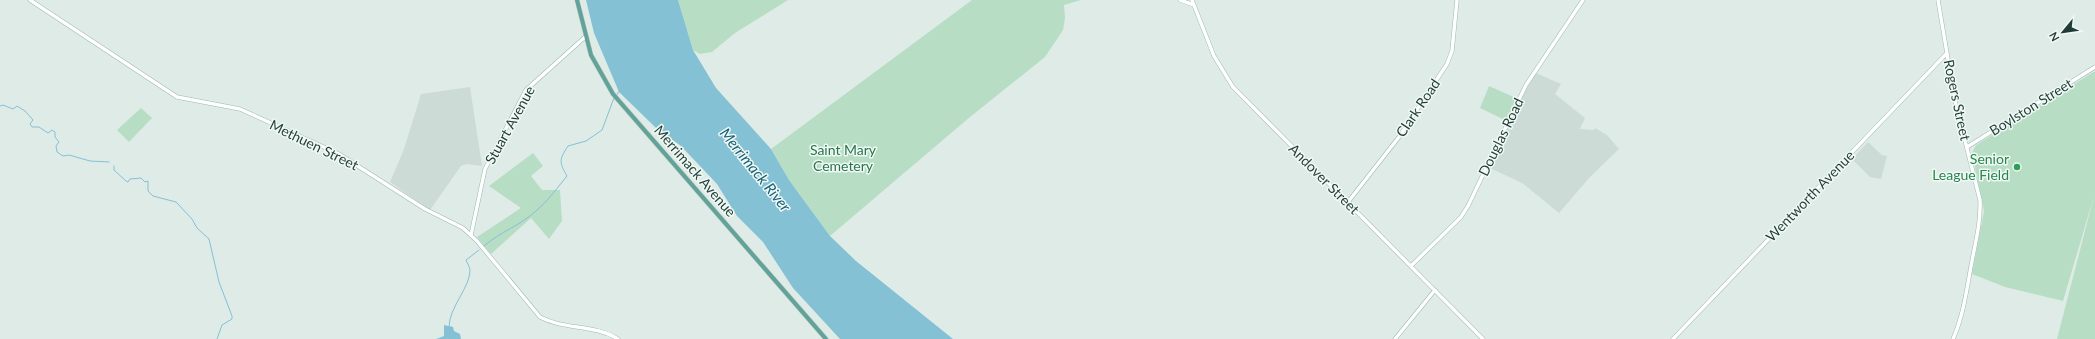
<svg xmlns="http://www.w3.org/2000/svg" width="2095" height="339" font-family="Lato,sans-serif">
<rect width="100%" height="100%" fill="#dfebe7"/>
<path fill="#cddbd6" d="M1536 73 1561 84 1555 94 1585 118 1580 129 1594 130 1595 128 1607 135 1619 149 1590 177 1559 213 1522 183 1490 168 1523 95Z
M470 87 482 166 466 164 461 166 430 210 390 182 404 149 421 94Z
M1868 142 1882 155 1887 156 1881 179 1870 177 1852 159Z"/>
<path fill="#b7dec4" d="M678 0H788L735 33 712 52 700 54 693 50Z
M972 0H1081L1064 5 1065 18 1063 30 1045 57 970 117 830 236 789 180 771 149Z
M2095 71V339H2057L2094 196 2063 301 2005 287 1972 274 1984 211 1972 153 1976 145Z
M1489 86 1516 98 1507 121 1480 108Z
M141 108 152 118 129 142 117 130Z
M533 153 543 166 531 176 542 190H560L562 221 549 239 531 218 491 254 477 237 521 208 489 186Z"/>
<path fill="#84c1d4" d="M586 0H678L693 50 716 88 771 149 789 180 830 236 856 261 953 339H840L793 288 763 242 737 216 717 184 681 146 655 127 619 92 594 33Z
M444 325 453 327 454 331 460 334 461 339H436L444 336Z"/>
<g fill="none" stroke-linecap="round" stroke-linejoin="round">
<path stroke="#84c1d4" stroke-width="1" d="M616 96 620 90
M0 106 3 105 13 109 17 106 25 111 33 120 30 124 32 127H39L48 133 52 130 55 132V137L59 142 56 146 57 152 63 156 69 155 90 161 109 162
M114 166V170L126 181 128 182 130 179 141 178 145 182 148 181V191L153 196 176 202 192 219 197 228 209 239 219 282 232 316V319L222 325 217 339
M484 246C500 232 521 225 536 211 548 201 557 188 567 176 559 162 559 160 568 146L586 141 602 130 614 98
M449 327C449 307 470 288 470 270 470 267 467 263 466 260L479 250"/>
<g stroke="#9db8b0" stroke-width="4.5">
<path id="secondary" d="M30 0 177 97 240 109 339 154 425 209 463 228 477 241 540 317C564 330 594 324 618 339
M1180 0 1194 5
M1192 0 1214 56 1233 87 1483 339
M1938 0 1955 101 1980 200C1981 221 1976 240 1972 261 1967 287 1964 314 1953 339
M1967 147 2095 67
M1348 202 1399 137 1447 64 1452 51 1457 0
M471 235 485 169 526 90 585 37
M1411 266 1461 217 1468 206 1526 85 1583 0
M1395 339 1435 290
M1673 339 1947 53"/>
</g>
<g stroke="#c0c8c7" stroke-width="5">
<path id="primary" d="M577 0 591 55 613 94 826 339"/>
</g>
<use href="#secondary" stroke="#fff" stroke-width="3.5"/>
<use href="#primary" stroke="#61a398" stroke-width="4"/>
</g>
<circle fill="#2e9e5b" stroke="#f0f8f4" stroke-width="1.5" cx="2017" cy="167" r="4"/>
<g text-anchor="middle" stroke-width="3" stroke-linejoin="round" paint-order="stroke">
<g font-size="14" fill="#1f3c37" stroke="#f0f8f4">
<text transform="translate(1957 100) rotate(78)" y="5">Rogers Street</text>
<text transform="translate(2031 107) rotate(-32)" y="5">Boylston Street</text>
<text transform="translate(1418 108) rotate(-56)" y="5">Clark Road</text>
<text transform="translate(510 125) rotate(-61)" y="5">Stuart Avenue</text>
<text transform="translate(1501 137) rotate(-64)" y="5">Douglas Road</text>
<text transform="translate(314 145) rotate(26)" y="5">Methuen Street</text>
<text transform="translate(695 171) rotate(49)" y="5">Merrimack Avenue</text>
<text transform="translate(1324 179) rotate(45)" y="5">Andover Street</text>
<text transform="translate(1810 196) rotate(-46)" y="5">Wentworth Avenue</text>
</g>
<g font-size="14" fill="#28754c" stroke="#f0f8f4">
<text x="843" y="155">Saint Mary<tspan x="843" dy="16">Cemetery</tspan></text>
</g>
<g font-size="14" fill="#27864d" stroke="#f0f8f4" text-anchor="end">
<text x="2009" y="164">Senior<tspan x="2009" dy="16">League Field</tspan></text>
</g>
<g font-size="15" font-style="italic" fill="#17627b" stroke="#f0f8f4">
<text transform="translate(755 170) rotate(51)" y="5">Merrimack River</text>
</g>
</g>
<g transform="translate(2063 32) rotate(241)" stroke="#f0f8f4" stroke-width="3" paint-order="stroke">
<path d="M0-3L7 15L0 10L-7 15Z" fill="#1f3c37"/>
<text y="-6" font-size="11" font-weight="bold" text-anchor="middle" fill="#1f3c37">N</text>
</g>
</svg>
